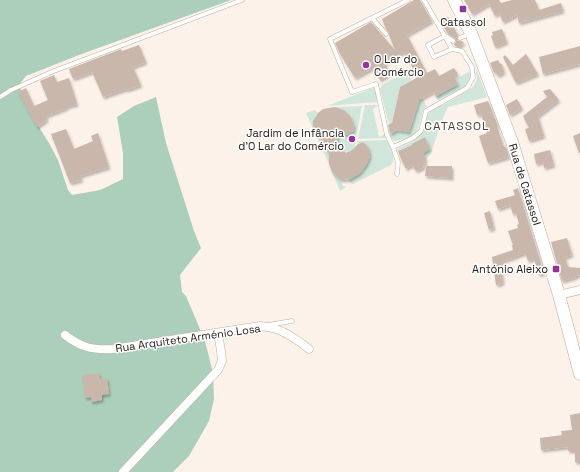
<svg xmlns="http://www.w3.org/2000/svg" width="580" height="472" font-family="'Space Grotesk',sans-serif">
<defs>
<filter id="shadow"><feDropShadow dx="1.5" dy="2.5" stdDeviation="1" flood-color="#0004"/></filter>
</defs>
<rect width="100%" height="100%" fill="#fdf2ea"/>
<path fill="#d0e6da" d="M476 68 487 97 448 107 442 120 431 153 426 160 423 153 430 149 425 137 412 144 413 146 404 148 397 151V149L415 140 421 133 426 123 427 115 431 111 456 98 473 87 477 79Z
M470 71V80L463 88 438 100 436 96 458 84 456 79Z
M406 72 412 80 400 87 392 123 389 125 380 89 382 85Z
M374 88 376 91 377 102 327 106 370 89Z
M422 98 427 107C423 109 423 111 422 115 417 135 415 138 394 141L389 135 397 130 409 132 419 100Z
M365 105H378L373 109 379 137 385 134 386 138 358 139Z
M362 106 354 148 346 153 339 149 337 140 338 135 342 134 347 135 353 131 354 126 344 110 335 107Z
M315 110 318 113C304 135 324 136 329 154 329 157 329 161 329 164L306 113Z
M387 140C390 148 397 158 391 165L353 184 350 183 348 179C360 173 364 170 370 157L363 142 358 144 357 141Z
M332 172 341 180 342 185 346 187 340 191Z"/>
<path fill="#accfbc" d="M0 0H231L79 55 26 76 19 85 37 124 49 143 58 160 68 190 72 195 100 190 123 179V153L117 117 134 106 156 97 166 143 194 231 201 248 180 275 182 292 186 296 205 341 213 373 214 399 209 421 189 456 173 472H0Z"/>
<path fill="#c8b7aa" filter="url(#shadow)" d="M414 0H420L432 21 407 35 427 73 435 69 439 76 454 68 458 74 454 76 458 84 436 96 433 92 419 100 409 132 397 130 390 134 388 125 392 123 400 87 418 77 404 52 385 63 390 74 380 80 373 68 355 78 340 54 335 43 371 22 395 50 389 35V33L386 29 382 19Z
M464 0H499L501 3 512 0H535L539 10 561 3 563 11 519 23 517 15 503 22 499 13 495 16 489 4 472 14Z
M448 17 458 35 457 37V40L459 41H462L464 43 458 47 455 46 454 44 456 42V39L448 34 440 20Z
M502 29 507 42 495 47 491 36 493 35 492 32Z
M139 45 146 62 133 67 141 85 127 90 126 89 103 97 92 72 73 79 69 69 121 49 122 51Z
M580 46V64L543 74 539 57Z
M526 54 538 74 516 83 503 57 505 55 513 65Z
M498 60 500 64H502L504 72 498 76 496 72 494 73 490 63Z
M54 75 57 82 69 78 77 104 66 107 67 108 46 116 47 120 37 127 18 92 26 88 34 106 48 100 40 81Z
M550 89 559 100 538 116 544 136 529 141 525 129 529 128 523 116 547 97 543 91Z
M517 99 522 108 510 115 506 105Z
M488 101 498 126 497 127 504 147H506L509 157 488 163 479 136 487 133 481 114 477 115 474 105Z
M335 107 344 110 351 117 354 126 353 131 347 135 342 134 338 135 337 140 339 149 346 153 352 150 358 144 363 142 369 148 370 157 366 165 360 173 350 179 341 180 332 172 329 164V154L325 146 313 129V121L318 113 323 109Z
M66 129 74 149 93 141 91 136 98 133 109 167 80 176 82 180 70 183 51 134Z
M580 133V153H579L573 136Z
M425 137 430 149 423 153 426 160 423 168 416 171 412 165 406 169 401 159 398 151 412 145V144Z
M550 150 554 165 544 168 543 162 536 164 534 154Z
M426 166H452V178L425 176Z
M518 188 544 273 539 275 534 259 528 261 525 253 501 262 503 283 496 285 492 257 513 250 512 245H513L508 231 518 228 517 225 519 224 516 213 513 214 510 205 498 209 495 201 515 195 513 190Z
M490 211 494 228 489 230 484 213Z
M567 238 572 255 565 257 568 267 580 268V275L576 276V277L562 281 551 242Z
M99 373 100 379 107 378 109 394 102 395V400L91 402V397L85 398 82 375Z
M580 413V462H575V451H568V447L541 450 540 438 562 435 561 431 572 430 570 415Z"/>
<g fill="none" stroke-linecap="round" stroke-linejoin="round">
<g stroke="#bfaea1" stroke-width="5">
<path id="lane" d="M408 0 330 39 352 92 376 84 387 135 393 147 413 138 421 131 426 111 467 88 473 78 472 67 462 51 452 49
M424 0 452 49 434 57 428 45 445 36 453 41
M372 18 386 34
M460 38 469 34
M0 97 11 90 54 71 242 0
M393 147 398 162 397 174
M268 325 292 321"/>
</g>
<g stroke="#bfaea1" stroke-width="9">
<path id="street" d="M559 295 580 290
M65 335C82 348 92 350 113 349L260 326C265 327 271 327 276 329 288 333 299 341 309 349
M123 472 218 370 222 361 221 351 218 333"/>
</g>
<g stroke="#bfaea1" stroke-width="13">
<g id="secondary">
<path id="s1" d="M454 0 471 33 512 142 559 295 580 374"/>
</g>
</g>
<use href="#lane" stroke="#fff" stroke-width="4"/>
<use href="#street" stroke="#fff" stroke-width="8"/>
<use href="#secondary" stroke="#fff" stroke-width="12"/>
</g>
<g fill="#93349d" stroke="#fff" stroke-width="1.5">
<rect x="459" y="5" width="8" height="8" rx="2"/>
<circle cx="366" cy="65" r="4"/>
<circle cx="352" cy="139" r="4"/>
<rect x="552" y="265" width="8" height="8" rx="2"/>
</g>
<g text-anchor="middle" stroke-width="3" stroke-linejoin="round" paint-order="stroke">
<g font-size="11" fill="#1d1612" stroke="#fff" text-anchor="end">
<text x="463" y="26" text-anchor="middle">Catassol</text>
<text x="374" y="63" text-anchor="start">O Lar do<tspan x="374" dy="13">Comércio</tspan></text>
<text x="344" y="137">Jardim de Infância<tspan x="344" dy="13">d'O Lar do Comércio</tspan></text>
<text x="548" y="273">António Aleixo</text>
</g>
<g font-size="11" fill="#1d1612" stroke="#fff">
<text dy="4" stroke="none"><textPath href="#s1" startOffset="198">Rua de Catassol</textPath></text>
<text transform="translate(188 338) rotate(-8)" y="4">Rua Arquiteto Arménio Losa</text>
</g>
<g font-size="12" letter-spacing="1" fill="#504237" stroke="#fff">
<text x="457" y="130">CATASSOL</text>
</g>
</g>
</svg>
